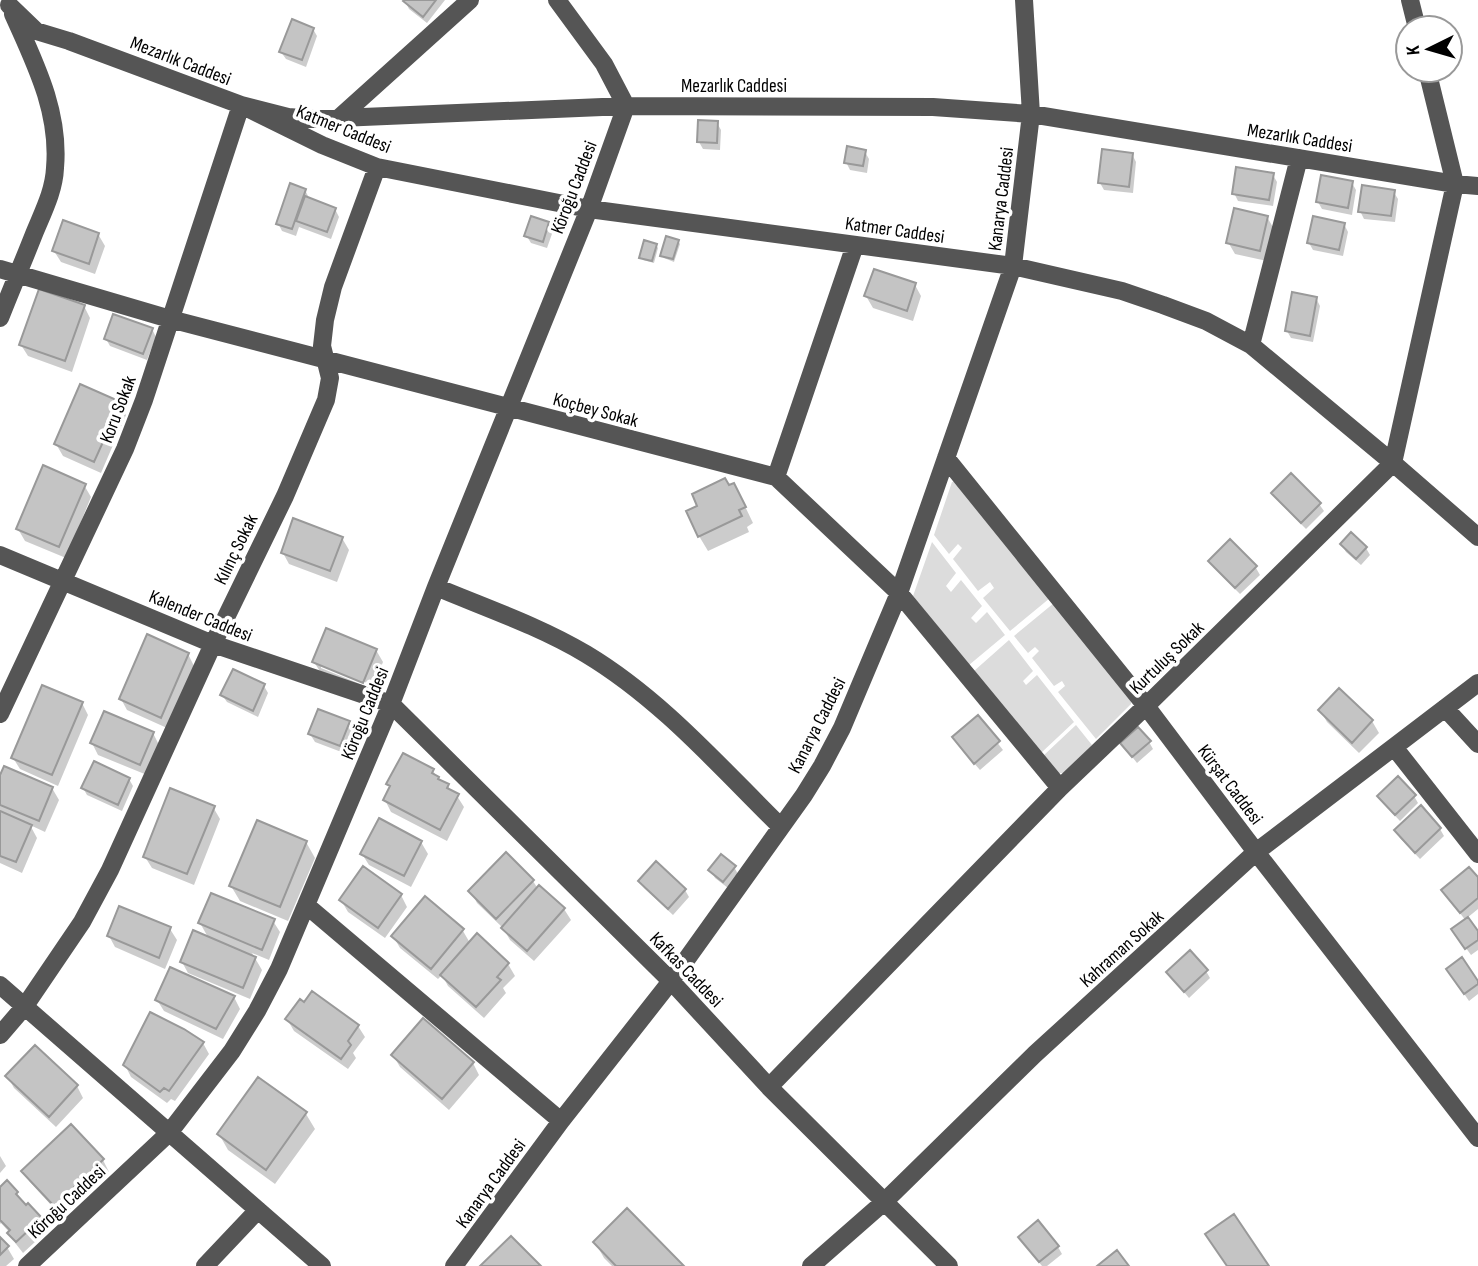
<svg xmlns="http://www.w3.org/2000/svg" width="1478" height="1266" font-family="'Sofia Sans Condensed',sans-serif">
<rect width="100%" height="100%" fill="#fff"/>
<path fill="#dcdcdc" d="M957 481 1050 598 1010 631 983 598 994 588 990 582 978 591 953 559 962 548 958 544 949 554 934 535 952 482Z
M932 542 956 573 946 586 951 592 961 580 982 606 971 618 976 623 987 612 1005 635 969 665 913 596Z
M1054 603 1131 699V704L1096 739 1058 692 1065 686 1062 681 1054 686 1032 658 1039 651 1035 647 1028 653 1014 636Z
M1009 640 1033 671 1023 681 1026 685 1037 675 1074 722 1041 753 974 671Z
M1076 725 1092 745 1064 773H1058L1043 756Z"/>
<path fill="#0003" fill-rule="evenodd" d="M406 0H445L427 23 409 9 405 1Z
M313 29 317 36 306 67 286 59 281 52Z
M717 123 721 130 720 150 703 149 699 142Z
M865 152 869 159 867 173 850 170 846 162Z
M1132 154 1136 162 1133 193 1104 190 1100 183Z
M1273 175 1277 182 1273 206 1238 201 1234 193Z
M1352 183 1356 190 1352 215 1322 209 1318 202Z
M305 190 309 198 335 209 339 217 331 239 299 227 296 236 282 231 278 223Z
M1393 191 1398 199 1395 222 1364 219 1360 211Z
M1267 217 1274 229 1267 261 1235 254 1228 242Z
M548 223 553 231 547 248 531 243 526 235Z
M1344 224 1348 232 1343 256 1313 250 1309 243Z
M98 234 105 246 95 274 61 262 54 251Z
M678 241 680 244 674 262 664 258 662 255Z
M656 245 658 248 654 263 643 260 641 257Z
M915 285 921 296 913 321 873 308 866 296Z
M1316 298 1320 306 1313 342 1291 338 1287 331Z
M84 306 90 318 72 372 28 356 21 345Z
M152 329 156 337 147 360 110 346 106 339Z
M120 404 126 415 101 473 63 456 56 444Z
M84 485 91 497 66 558 25 541 18 529Z
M1274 494 1319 504 1324 511 1306 529 1278 501Z
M742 500 753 523 747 527 749 532 708 551 699 536Z
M342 538 349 550 337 582 289 564 283 553Z
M1230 541 1256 568 1260 575 1240 594 1214 568 1210 561Z
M1342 545 1366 548 1370 555 1361 565 1346 552Z
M376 650 383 662 370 694 321 673 314 662ZM321 664 372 685 370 688 321 668Z
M188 654 194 666 167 728 127 710 121 699Z
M264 686 268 693 258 717 227 702 222 695Z
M1340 690 1372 721 1379 733 1359 753 1327 722 1320 710Z
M82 703 88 715 58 786 20 769 13 758Z
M978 718 1003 750 980 770 958 745Z
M348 722 353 730 344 753 315 742 310 734Z
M153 733 159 745 147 775 98 755 92 743Z
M1149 742 1153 749 1137 763 1122 744Z
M433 771 440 781 447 785 452 793 457 796 464 807 447 841 391 812 385 800 391 789 388 784Z
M129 779 133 786 122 811 87 795 83 788Z
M0 780 52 788 59 800 45 832 30 825 37 838 22 873 0 863Z
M1379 796H1414L1418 803 1400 821 1384 804Z
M213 807 220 819 194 885 152 868 145 857Z
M1421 808 1440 829 1444 836 1420 859 1400 838 1396 831Z
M306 842 315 858 288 921 240 901 231 886Z
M421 842 428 854 411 887 369 865 362 854Z
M734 867 738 874 728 888 715 878 711 870Z
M1478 880V909L1467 918 1478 934V950L1471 955 1458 937 1466 921 1443 891Z
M533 881 538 889 564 909 571 920 534 961 510 940 503 928 477 903 471 891Z
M640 881 685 890 689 897 673 915 644 888Z
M401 895 407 907 385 938 348 912 341 900Z
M273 921 280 932 269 960 252 953 262 970 250 999 188 973 182 962 209 939 200 923Z
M170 929 177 940 165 969 115 947 109 936Z
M463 931 470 943 508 964 515 976 503 988 506 993 484 1018 448 986 442 975 438 979 400 948 393 936Z
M1206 971 1210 978 1189 998 1173 979Z
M1452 976 1478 984V994L1469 1001Z
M234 997 240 1009 223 1039 164 1011 157 1000Z
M287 1019 358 1026 365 1037 353 1053 356 1058 348 1069 294 1031Z
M203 1043 209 1054 175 1101 171 1099 167 1103 131 1077 125 1065Z
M393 1055 473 1063 479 1075 449 1110 400 1067Z
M8 1077 77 1086 83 1098 56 1127 14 1088Z
M306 1114 315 1129 275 1184 228 1150 219 1134Z
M71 1126 103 1160 109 1172 62 1217 30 1182 23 1171Z
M0 1156 6 1166 0 1173Z
M0 1189 17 1193 23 1205H28L41 1219 48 1230 23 1253 16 1244 10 1233 1 1223 0 1224Z
M0 1239 7 1247 14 1259 6 1266H0Z
M595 1242 681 1266H612L604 1258Z
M1024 1244 1058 1247 1062 1254 1047 1266H1042Z"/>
<path fill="#c4c4c4" stroke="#999" stroke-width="2" d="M404 0H436L423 17 403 1Z
M292 19 314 28 302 60 279 52Z
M698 120 718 121 717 143 697 142Z
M847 146 866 150 863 166 844 163Z
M1102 149 1133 153 1129 187 1098 183Z
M1236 167 1274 173 1269 200 1232 194Z
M1321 175 1353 181 1348 208 1316 202Z
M290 183 306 189 292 229 276 224Z
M1362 185 1395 190 1391 216 1358 212Z
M305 196 336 208 327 232 296 221Z
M1234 208 1268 216 1260 251 1226 243Z
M531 216 549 222 543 242 524 236Z
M1313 216 1345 223 1339 250 1307 243Z
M63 220 99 233 89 264 52 251Z
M666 236 679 240 673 259 660 256Z
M644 240 657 244 652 261 639 258Z
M874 269 916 283 907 311 864 296Z
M39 289 85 305 65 361 19 345Z
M1292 292 1317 297 1310 336 1285 331Z
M113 314 153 328 143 354 104 339Z
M80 384 121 402 94 462 54 444Z
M43 465 86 484 59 547 16 529Z
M1291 473 1321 503 1301 523 1271 493Z
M725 478 729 485 734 483 746 507 739 510 742 516 698 537 686 511 697 506 692 494Z
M293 518 343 537 330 571 281 553Z
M1351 532 1367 547 1356 559 1340 544Z
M1230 539 1257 566 1235 588 1208 561Z
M326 628 377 649 363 683 312 662Z
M147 634 189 653 161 718 119 699Z
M233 669 265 684 253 711 220 695Z
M42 685 83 702 52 775 11 758Z
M1339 688 1373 720 1352 743 1318 710Z
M318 709 350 721 340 746 308 734Z
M104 711 154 732 140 765 90 743Z
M978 715 1000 741 974 764 952 737Z
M1138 727 1151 741 1132 757 1120 743Z
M403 753 434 769 432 773 439 777 438 779 449 784 447 788 459 794 440 830 383 800 390 786 386 784Z
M94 761 130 778 118 805 81 788Z
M4 766 53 787 39 821 0 805V775Z
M1398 776 1416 795 1395 815 1377 796Z
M170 788 215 806 187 874 143 857Z
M1421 805 1441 828 1415 853 1394 830Z
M0 811 32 825 16 862 0 856Z
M379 818 422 841 404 876 360 854Z
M257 820 307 841 280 907 229 886Z
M506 852 534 880 496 919 468 891Z
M721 854 736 866 723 882 708 870Z
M656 861 686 889 668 909 638 881Z
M363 866 402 894 378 928 339 900Z
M1469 867 1478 877V898L1460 913 1441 890Z
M539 885 565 908 527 951 501 928Z
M211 893 275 919 262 950 198 923Z
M425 896 464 929 431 969 391 936Z
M119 906 171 927 159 958 107 936Z
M1468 917 1478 931V940L1465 949 1451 929Z
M193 930 256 957 243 988 180 962Z
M477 933 509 963 497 977 501 980 476 1007 440 975Z
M1190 950 1208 970 1184 992 1166 972Z
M1462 957 1478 981V984L1464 994 1446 969Z
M170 967 235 996 216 1029 155 1000Z
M312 991 359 1025 348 1041 351 1045 341 1059 285 1019 300 999 304 1002Z
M150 1012 184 1029 204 1042 169 1091 164 1088 160 1092 123 1065Z
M423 1018 474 1062 442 1099 391 1055Z
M35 1045 78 1085 49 1117 5 1076Z
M258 1077 307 1112 266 1170 217 1134Z
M71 1124 104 1159 54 1206 21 1171Z
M7 1180 18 1192 16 1194 26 1205 28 1203 42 1218 16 1242 7 1233 10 1230 0 1220V1187Z
M627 1208 684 1266H616L593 1242Z
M1234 1214 1269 1266H1227L1205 1234Z
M1038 1220 1059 1246 1039 1262 1018 1237Z
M511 1236 541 1266H480Z
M0 1237 9 1246 0 1255Z
M1117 1250 1129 1266H1097Z"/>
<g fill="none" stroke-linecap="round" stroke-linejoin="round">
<path stroke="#555" stroke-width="18" d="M1410 0 1417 28
M9 5 36 31 69 41 241 105 288 117 316 119 626 106 933 107 1031 114 1455 184 1478 186
M339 118 470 0
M0 269 170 319 776 477 899 593 1060 788
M0 318C11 290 23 262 34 234 43 212 54 191 55 168 60 112 35 63 13 14
M1251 345 1299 158
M946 458 1146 706 1256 852 1478 1138
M776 477 855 245
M0 555 213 644 391 704 671 981 769 1087 949 1266
M436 587C486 608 539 626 586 654 661 699 719 766 781 827
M1445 708 1478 744
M0 714 125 449 144 400 241 105 322 145 377 167 589 209 1013 266 1122 291 1163 305 1206 321 1251 345 1393 463 1478 537
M1394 747 1478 854
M306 905 561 1121
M0 985 322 1266
M0 1035 25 1006 82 922 110 870 213 644 285 496 326 400 330 378 322 346 325 320 333 287 377 167
M769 1087 1060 788 1146 706 1393 463 1455 184 1427 70
M27 1266 169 1133 232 1051 257 1011 279 969 391 704 436 587 589 209 626 106 604 64 557 0
M205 1266 258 1210
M454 1266 561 1121 671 981 804 795 822 766 842 728 899 593 1013 266 1031 114 1024 0
M811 1266 884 1202 1035 1054 1256 852 1478 683"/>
</g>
<g text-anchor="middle" stroke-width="7" stroke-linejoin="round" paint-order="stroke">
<g font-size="19" fill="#000" stroke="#fff">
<text transform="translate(181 60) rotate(21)" y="7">Mezarlık Caddesi</text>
<text x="734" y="92">Mezarlık Caddesi</text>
<text transform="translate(344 128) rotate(22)" y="7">Katmer Caddesi</text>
<text transform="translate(1300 137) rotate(9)" y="7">Mezarlık Caddesi</text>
<text transform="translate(573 187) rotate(-69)" y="7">Köroğu Caddesi</text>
<text transform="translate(1000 199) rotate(-83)" y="7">Kanarya Caddesi</text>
<text transform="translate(895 229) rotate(8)" y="7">Katmer Caddesi</text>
<text transform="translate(117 409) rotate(-69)" y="7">Koru Sokak</text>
<text transform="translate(596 409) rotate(15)" y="7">Koçbey Sokak</text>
<text transform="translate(235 549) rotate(-64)" y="7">Kılınç Sokak</text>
<text transform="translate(201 615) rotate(22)" y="7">Kalender Caddesi</text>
<text transform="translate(1166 657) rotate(-44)" y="7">Kurtuluş Sokak</text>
<text transform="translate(364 713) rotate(-68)" y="7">Köroğu Caddesi</text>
<text transform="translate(816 725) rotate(-63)" y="7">Kanarya Caddesi</text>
<text transform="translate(1231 784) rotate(53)" y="7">Kürşat Caddesi</text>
<text transform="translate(1121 948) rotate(-42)" y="7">Kahraman Sokak</text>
<text transform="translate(687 969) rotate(46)" y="7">Kafkas Caddesi</text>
<text transform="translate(490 1183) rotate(-54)" y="7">Kanarya Caddesi</text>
<text transform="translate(66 1201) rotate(-43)" y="7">Köroğu Caddesi</text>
</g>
</g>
<g transform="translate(1429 49) rotate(265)"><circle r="33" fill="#ffffff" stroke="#999999" stroke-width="2"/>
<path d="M0-5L12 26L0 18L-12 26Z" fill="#000000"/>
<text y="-10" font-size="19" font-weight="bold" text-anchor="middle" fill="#000000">K</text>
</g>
</svg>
